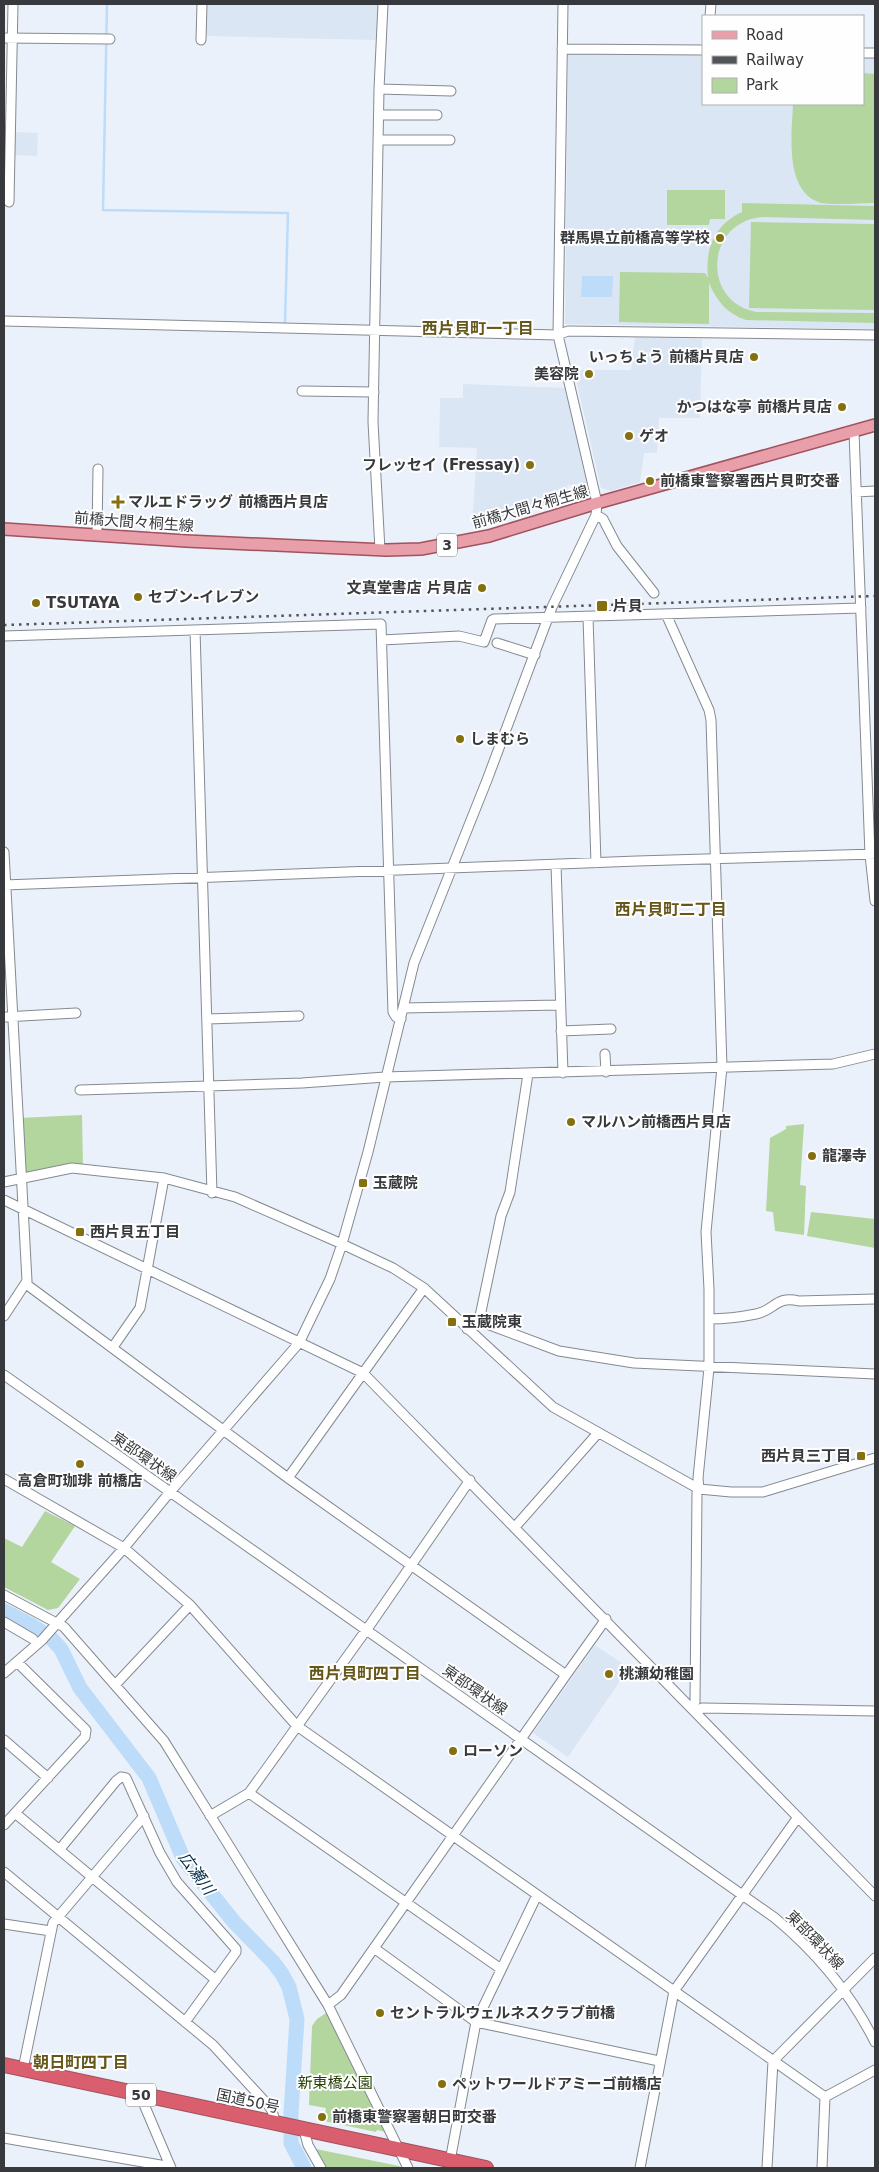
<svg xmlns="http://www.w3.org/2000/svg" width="879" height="2172" font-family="'DejaVu Sans','Noto Sans JP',sans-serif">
<rect width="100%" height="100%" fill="#ebf1fa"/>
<path fill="#dbe6f5" d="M205 4H378V37L376 40 205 36Z
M571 51 703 54V104H863V56L875 57V329L565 324 568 55Z
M13 132 38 133 37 156 13 155Z
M635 337 702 339 700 418H659L657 453H644L640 482 611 491 601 488 574 370H631Z
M463 384 566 388 587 483 567 485 569 499 472 527 477 448 439 447 440 398H463Z
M595 1645 629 1668 568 1757 533 1733Z"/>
<path fill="#b3d59e" d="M863 73 875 74V203C863 203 826 206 818 202 784 189 792 132 793 104H863Z
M667 190H725V219H710L709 225H667Z
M742 203 875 206V220L763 217C705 221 701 303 757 312L875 313V323L746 320C727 314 716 300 709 283V324L619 322 620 272 705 273 708 278C705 249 714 225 742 212Z
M751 222 875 224V310L749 308Z
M82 1115 83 1169 23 1179 19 1118Z
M804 1124 800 1185 806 1186 804 1235 775 1231 773 1212 766 1211 770 1138 786 1129V1126Z
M811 1212 875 1219V1248L807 1236Z
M45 1511 75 1526 51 1562 80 1579 58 1608 48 1610 4 1587V1538L22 1547Z
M326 2013H328L386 2132 377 2130 376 2132 324 2121 326 2108 309 2105 312 2026 317 2019Z
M316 2149 399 2166 402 2168H327Z"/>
<path fill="#bcdcf9" d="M582 276H613L612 297H581Z"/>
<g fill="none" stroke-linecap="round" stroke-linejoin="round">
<path stroke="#bcdcf9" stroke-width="2.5" d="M107 4 103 210 288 213 285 322"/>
<path stroke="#bcdcf9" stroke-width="15" d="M4 1611 31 1625 50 1637 61 1649 80 1688 149 1778 183 1858 234 1922 273 1962 282 1974 289 1987 297 2019 291 2113V2143L304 2168"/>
<g stroke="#848a91" stroke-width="11">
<path id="minor" d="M710 16 711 4
M4 38 110 39
M201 40 202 4
M562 49 703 50
M863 53H875
M379 89 451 91
M379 115H437
M378 140H450
M9 202 13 4
M4 321 558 335 568 331 875 335
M302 391 374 392
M854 432 870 855 875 901
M856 492 875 491
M596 515 603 519 617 546 654 593
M97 534 98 469
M380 550 373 422 379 89 383 4
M666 614 709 710 711 720 722 1067 706 1232 709 1289V1368L698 1478 699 1489 697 1493 695 1702 691 1707
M588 617 596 863
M195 630 212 1193
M4 636 381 624 393 1012 396 1017 401 1019
M382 640 459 636 484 642 492 620 494 619 861 608
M497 643 535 655
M4 852 27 1281 4 1316
M556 865 563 1073
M4 885 637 861 875 854
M403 1008 559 1005
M4 1017 76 1013
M207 1019 299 1016
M561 1031 611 1029
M605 1054 606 1072
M80 1090 302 1083 385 1077 833 1064 875 1054
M4 1182 72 1168 164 1178 235 1197 342 1244 393 1268 424 1288 553 1407 699 1489 731 1492H763L875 1458
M4 1200 363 1373 875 1896
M26 1284 288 1478 566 1675 606 1619
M709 1319C725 1319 741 1317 756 1314 774 1311 776 1295 799 1301L875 1299
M479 1321 501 1216 510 1192 528 1074
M467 1329 469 1323 479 1321 559 1351 634 1363 875 1374
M113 1347 140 1308 164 1178
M4 1375 775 1918C816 1952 851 1994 875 2042
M288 1478 424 1288
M4 1479 124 1548 190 1605 297 1726 825 2097
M515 1527 598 1433
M4 1595 64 1627 164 1741 328 2005 408 2168
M4 1622 33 1639
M4 1673 42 1640 124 1548 170 1492 299 1343 330 1279 342 1244 368 1152 414 963 487 780 552 607 596 515 597 503 558 335 563 4
M116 1684 190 1605
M696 1712 702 1708 875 1711
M4 1740 48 1778
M249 1793 501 1969
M15 1813 216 1980
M210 1816 249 1793 372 1622 470 1480
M4 1825 85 1737 86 1730 17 1662
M60 1849 116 1781 121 1777 126 1778 160 1853 177 1882 236 1949V1952L185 2022
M4 1872 213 2045 269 2106 272 2111 276 2124
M4 1924 51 1931
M374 1948 476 2022 659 2061
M328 2005 341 1995 566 1675
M23 2069 53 1923 144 1816
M140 2095 171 2168
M304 2130 308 2145 321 2168
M4 2138 166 2166 170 2165
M450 2161 476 2022 537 1895
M640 2168 674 1991 798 1817
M767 2168 773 2061 875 1958
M822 2168 825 2097 875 2070"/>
</g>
<g stroke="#a0525e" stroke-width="14">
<path id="major" d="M4 529 186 541 386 550 421 549 489 536 597 503 875 425"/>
</g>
<g stroke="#a0525e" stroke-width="16">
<path id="highway" d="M4 2065 486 2168"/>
</g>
<use href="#minor" stroke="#fff" stroke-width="9"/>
<use href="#major" stroke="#e89fa9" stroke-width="11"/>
<use href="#highway" stroke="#d95f6f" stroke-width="14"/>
<path stroke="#515458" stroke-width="2.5" stroke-dasharray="2.5 5" stroke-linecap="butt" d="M4 625 875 596"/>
</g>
<g fill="#85700f" stroke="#fefefe" stroke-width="2">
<circle cx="720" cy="238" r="5"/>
<circle cx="754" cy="357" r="5"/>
<circle cx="589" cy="374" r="5"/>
<circle cx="842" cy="407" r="5"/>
<circle cx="629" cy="436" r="5"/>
<circle cx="530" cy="465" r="5"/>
<circle cx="650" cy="481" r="5"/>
<path d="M115.5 494.5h5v5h5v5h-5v5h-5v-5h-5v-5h5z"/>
<circle cx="482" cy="588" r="5"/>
<circle cx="138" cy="597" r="5"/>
<circle cx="36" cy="603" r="5"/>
<rect x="596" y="600" width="12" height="12" rx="2.5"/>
<circle cx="460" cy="739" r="5"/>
<circle cx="571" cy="1122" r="5"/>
<circle cx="812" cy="1156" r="5"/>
<rect x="358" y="1178" width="10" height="10" rx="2.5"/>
<rect x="75" y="1227" width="10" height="10" rx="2.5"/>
<rect x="447" y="1317" width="10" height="10" rx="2.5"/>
<rect x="856" y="1451" width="10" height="10" rx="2.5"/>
<circle cx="80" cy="1464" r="5"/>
<circle cx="609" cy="1674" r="5"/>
<circle cx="453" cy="1751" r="5"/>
<circle cx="380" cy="2013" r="5"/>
<circle cx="442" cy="2084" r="5"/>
<circle cx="322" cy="2117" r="5"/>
</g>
<g text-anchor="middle" stroke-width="4" stroke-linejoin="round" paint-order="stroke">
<g fill="#fefefe" stroke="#737477" stroke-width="1">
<rect x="437" y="533.5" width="20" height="23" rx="4"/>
<rect x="126" y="2083.5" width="30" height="23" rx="4"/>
</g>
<g font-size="14" font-weight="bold" fill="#37393d">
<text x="447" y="550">3</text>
<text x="141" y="2100">50</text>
</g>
<g font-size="15" font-weight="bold" fill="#37393d" stroke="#fefefe" text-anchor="start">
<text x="710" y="243" text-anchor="end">群馬県立前橋高等学校</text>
<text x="744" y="362" text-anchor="end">いっちょう 前橋片貝店</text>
<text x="579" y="379" text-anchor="end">美容院</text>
<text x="832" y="412" text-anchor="end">かつはな亭 前橋片貝店</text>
<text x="639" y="441">ゲオ</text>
<text x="520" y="470" text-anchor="end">フレッセイ (Fressay)</text>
<text x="660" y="486">前橋東警察署西片貝町交番</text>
<text x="128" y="507">マルエドラッグ 前橋西片貝店</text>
<text x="472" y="593" text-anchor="end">文真堂書店 片貝店</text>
<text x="148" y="602">セブン-イレブン</text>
<text x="46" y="608">TSUTAYA</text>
<text x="613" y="611">片貝</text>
<text x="470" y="744">しまむら</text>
<text x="581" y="1127">マルハン前橋西片貝店</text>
<text x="822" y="1161">龍澤寺</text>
<text x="373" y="1188">玉蔵院</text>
<text x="90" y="1237">西片貝五丁目</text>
<text x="462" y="1327">玉蔵院東</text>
<text x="851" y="1461" text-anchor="end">西片貝三丁目</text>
<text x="80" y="1486" text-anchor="middle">高倉町珈琲 前橋店</text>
<text x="619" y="1679">桃瀬幼稚園</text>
<text x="463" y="1756">ローソン</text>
<text x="390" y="2018">セントラルウェルネスクラブ前橋</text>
<text x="452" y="2089">ペットワールドアミーゴ前橋店</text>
<text x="332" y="2122">前橋東警察署朝日町交番</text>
</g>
<g font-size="15" fill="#37393d" stroke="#fefefe">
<text transform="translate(530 507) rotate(-16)" y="5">前橋大間々桐生線</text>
<text transform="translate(134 522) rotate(4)" y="5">前橋大間々桐生線</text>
<text transform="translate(144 1457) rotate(35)" y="5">東部環状線</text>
<text transform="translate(475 1690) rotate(35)" y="5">東部環状線</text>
<text transform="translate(815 1940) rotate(46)" y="5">東部環状線</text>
<text transform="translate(248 2101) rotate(12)" y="5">国道50号</text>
</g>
<g font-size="15" fill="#244305" stroke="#fefefe">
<text x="335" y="2088">新東橋公園</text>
</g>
<g font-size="16" font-weight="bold" fill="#655619" stroke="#fefefe">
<text x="478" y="334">西片貝町一丁目</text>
<text x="671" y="915">西片貝町二丁目</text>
<text x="365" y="1679">西片貝町四丁目</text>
<text x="81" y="2068">朝日町四丁目</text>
</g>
<g font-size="16" font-style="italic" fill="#042e4c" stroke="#fefefe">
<text transform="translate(197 1873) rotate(54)" y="6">広瀬川</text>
</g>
</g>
<rect width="879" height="2172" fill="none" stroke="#37393d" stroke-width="10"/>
<rect x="702" y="15" width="162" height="90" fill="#fefefe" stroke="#aeafb1"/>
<rect x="712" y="31" width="25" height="8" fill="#e89fa9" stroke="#aeafb1"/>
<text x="746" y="40" font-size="15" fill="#37393d">Road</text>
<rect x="712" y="56" width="25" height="8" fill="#515458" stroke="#aeafb1"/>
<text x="746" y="65" font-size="15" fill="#37393d">Railway</text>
<rect x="712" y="78" width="25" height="15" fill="#b3d59e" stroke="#aeafb1"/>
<text x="746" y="90" font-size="15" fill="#37393d">Park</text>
</svg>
